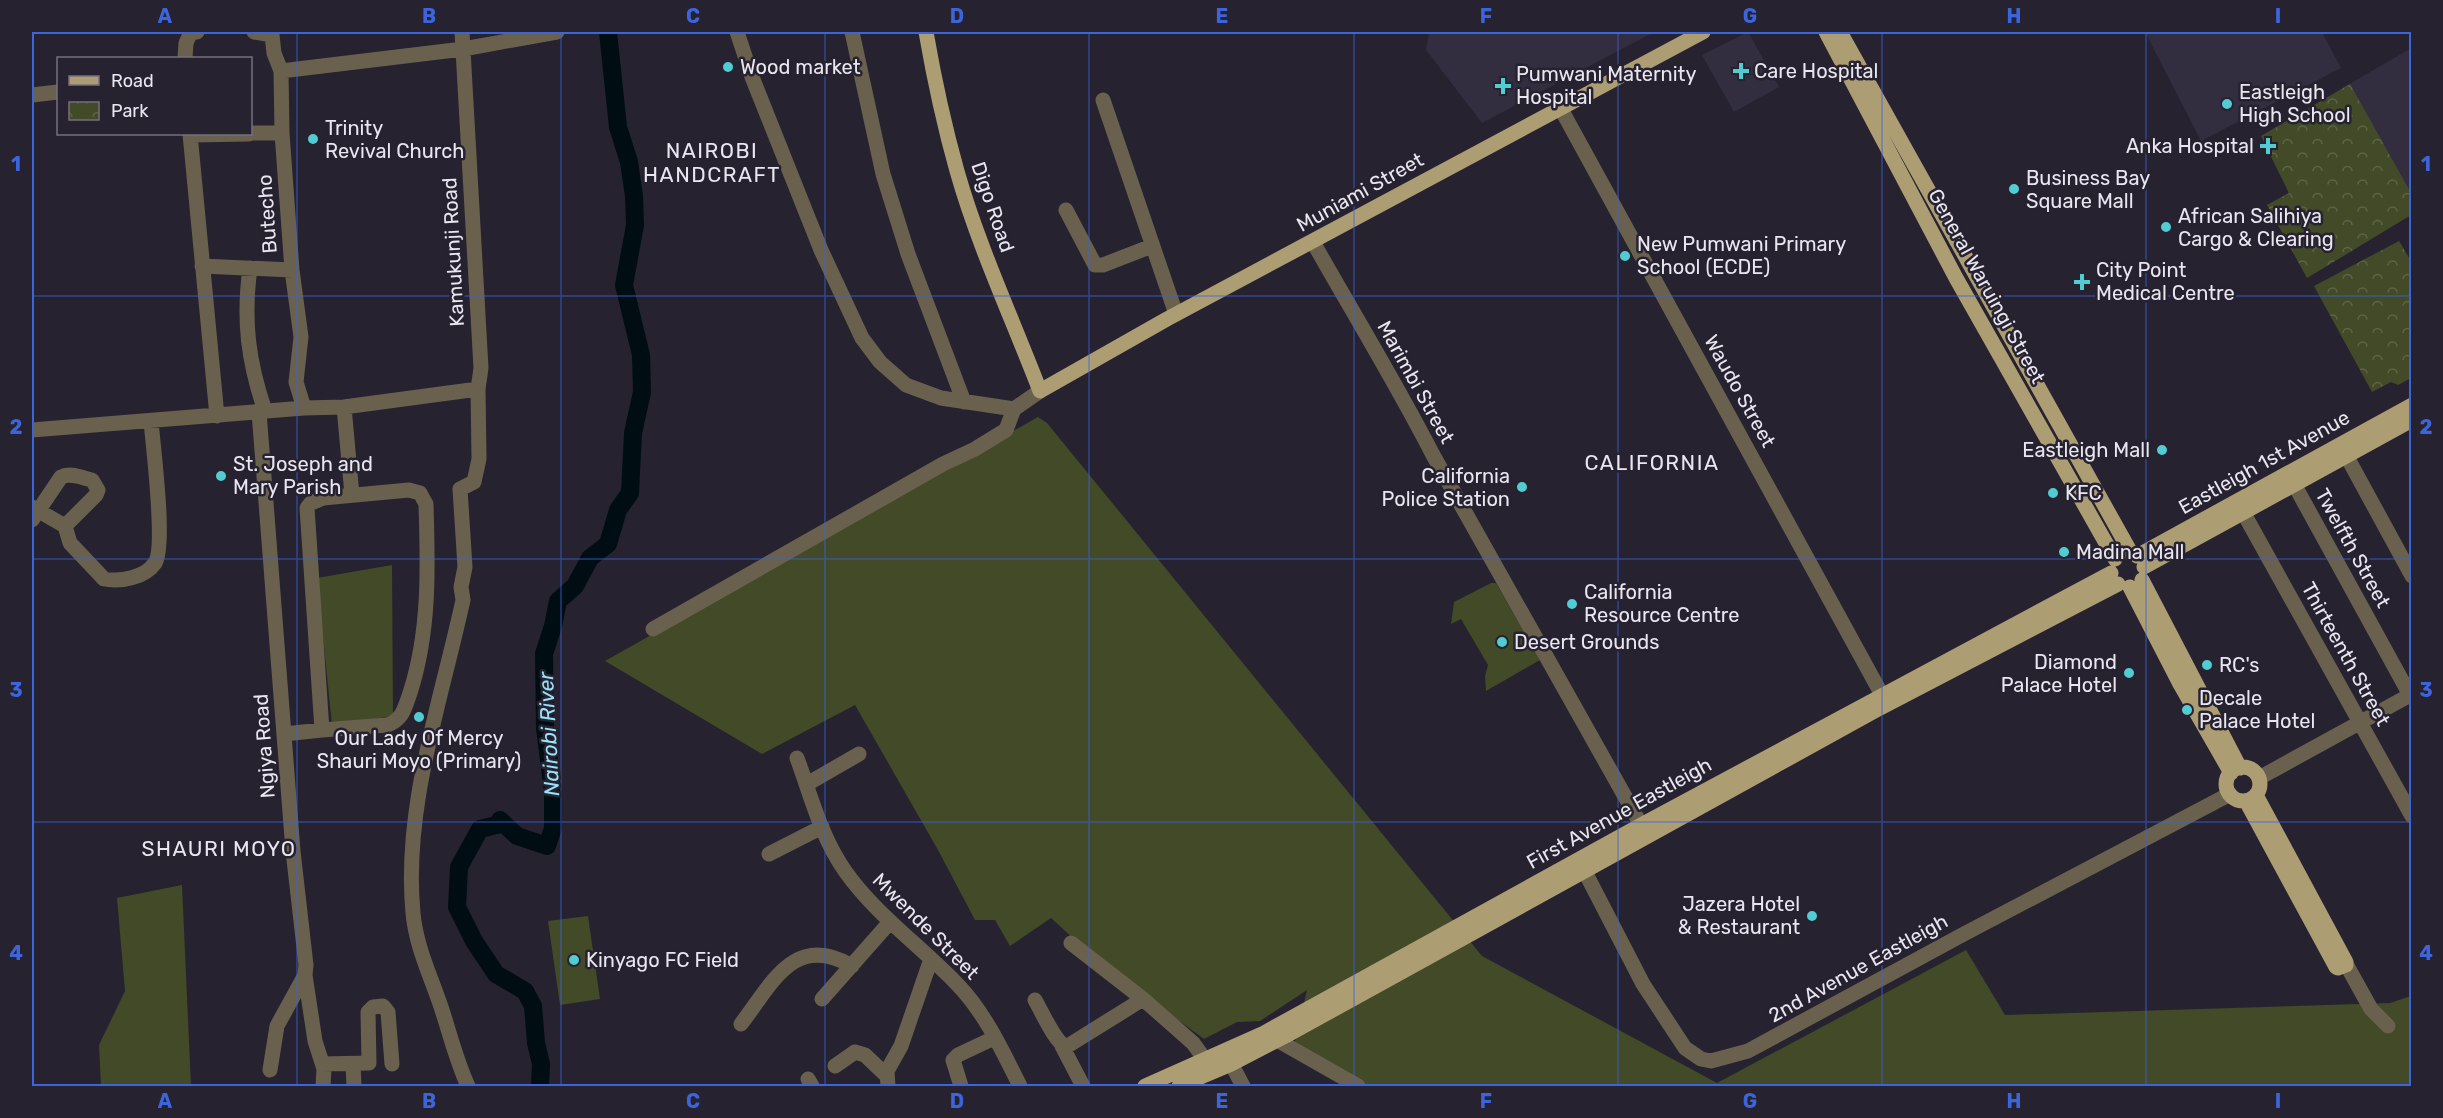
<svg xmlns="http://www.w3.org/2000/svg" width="2443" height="1118" font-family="Rubik,sans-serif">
<defs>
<pattern id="park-crowns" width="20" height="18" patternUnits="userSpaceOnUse" patternTransform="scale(1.5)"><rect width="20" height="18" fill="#424a27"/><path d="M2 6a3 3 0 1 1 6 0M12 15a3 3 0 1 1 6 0" fill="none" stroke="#5d6447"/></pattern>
</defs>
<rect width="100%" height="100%" fill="#262230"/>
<path fill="#332d40" d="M1429 32H1654L1482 123 1426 50Z
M1748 32 1779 87 1734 112 1702 55Z
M2145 32H2322L2341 68 2201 141Z
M2411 48V215L2307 278 2267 205 2289 193 2261 136Z"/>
<path fill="#424a27" d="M1038 417 1047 423 1482 956 1717 1083 1966 950 2005 1015 2390 1003 2411 996V1086H1369L1293 1050 1307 990 1260 1021 1237 1022 1204 1039 1099 962 1051 918 1010 946 995 920H975L938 850 855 705 762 754 605 661Z
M392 565 393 716 332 725 317 578Z
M1491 583H1496L1540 660 1486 691 1485 676 1488 665 1461 619 1451 624 1454 602Z
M182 885 191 1086H101L99 1045 125 991 117 898Z
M588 916 600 999 560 1005 548 921Z"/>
<path fill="url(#park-crowns)" d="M2350 84 2411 193V215L2307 278 2267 205 2289 193 2261 136Z
M2399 241 2411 261V378L2398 385 2391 382 2372 392 2314 286Z"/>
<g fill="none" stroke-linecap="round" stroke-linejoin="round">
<path stroke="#000e13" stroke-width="18" d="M540 1086 541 1064 536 1043 533 1006 525 991 496 974 474 941 457 907 459 867 480 829 500 824V820L517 836 547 846 553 828V792L545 728 544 654 553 626 558 601 575 586 590 558 608 544 618 510 630 493 633 433 642 392 641 355 624 285 635 225 634 196 629 162 618 127 608 32"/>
<path stroke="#69614d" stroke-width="15" d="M254 32 272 35 274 53 281 71 282 133 292 270 301 337 296 382 304 408
M462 32 481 368 478 389 479 459 474 482 460 489 465 567 461 587 463 600C441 702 403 808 413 913 416 948 433 981 443 1013 451 1038 457 1062 468 1086
M737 32 752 77 821 250 862 338 880 362 906 385 941 398 1014 409 1040 391
M852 32 883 174 908 254 964 402
M185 58 186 43 191 32H197
M281 71 463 49 557 32
M32 95 58 92
M1103 100 1176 314
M1561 109 1882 695
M250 133H282
M190 134 217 416
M191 135 249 134
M1066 210 1095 265H1103L1152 246
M1313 242C1353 313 1396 383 1433 455L1641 825
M202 266 292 270
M250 268C243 320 248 361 265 411
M344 407 352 495
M259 412 293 851 306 965 305 975 277 1026 270 1070
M32 430 304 408 344 407 478 389
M2346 455 2412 576
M2294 484 2410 695
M409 490 420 493 426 504C428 567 430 631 410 693 405 707 403 720 387 725L322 730 307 508 311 503 323 498Z
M32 507 65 526 70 543 104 579C120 582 145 578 155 563 166 546 153 446 151 421
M2243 512 2412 816
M32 520 61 477C70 472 82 478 92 480L98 490 96 495 65 526
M653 629 943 464 975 449 1006 430 1014 409
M284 734 322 730
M797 758C811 796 821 837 845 871 876 915 921 946 958 985 985 1013 1003 1052 1020 1086
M2259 778 2412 694
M807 784 859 754
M769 854 822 827
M1584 870 1643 984 1685 1048 1701 1059 1711 1061 1748 1051 1962 935 2230 794
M1071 943 1143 999
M2346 964 2371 1009 2388 1026
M305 975 315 1041 324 1069 323 1086
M822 999 890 922
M1035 1000C1042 1012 1055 1042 1066 1047L1143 999 1193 1043 1206 1061
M741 1024C772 984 794 932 852 966
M1277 1040 1358 1086
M1062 1046 1083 1086
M1225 1052 1243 1086
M323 1064 369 1063 368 1012 373 1007 383 1006 388 1012 392 1064
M353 1065 354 1086
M835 1066 855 1052 865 1055 887 1076
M808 1079 812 1086
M888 1086 887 1071 901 1046 931 959
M961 1086 953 1060 958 1055 994 1038"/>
<path stroke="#ad9d73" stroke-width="15" d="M926 32C934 78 944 125 957 171 978 245 1012 318 1040 391L1167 319 1703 32
M1826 32 1956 278 2115 559
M1840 32 2131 553
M2137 556 2412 405
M2144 567 2412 420
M2142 580 2240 768
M2130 587 2180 684 2231 773
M2226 784a17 17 0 1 1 34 0a17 17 0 1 1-34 0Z
M2246 801 2336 967 2338 968 2346 965V962L2256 795
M1145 1086 1264 1033 1641 825 2111 573
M1179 1086 1231 1064 1291 1033 1880 708 2118 584"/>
</g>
<path fill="none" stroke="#3c65dc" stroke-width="1.5" stroke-opacity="0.55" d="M297 32V1086M561 32V1086M825 32V1086M1089 32V1086M1354 32V1086M1618 32V1086M1882 32V1086M2146 32V1086M32 296H2412M32 559H2412M32 822H2412"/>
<g fill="#51ccd2" stroke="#262230" stroke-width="2">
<circle cx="728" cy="67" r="6"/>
<path d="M1738 62h6v6h6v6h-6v6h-6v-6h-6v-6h6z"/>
<path d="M1500 77h6v6h6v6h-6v6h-6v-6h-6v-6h6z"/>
<circle cx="2227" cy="104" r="6"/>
<circle cx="313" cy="139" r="6"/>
<path d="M2265 137h6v6h6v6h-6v6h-6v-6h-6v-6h6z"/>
<circle cx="2014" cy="189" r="6"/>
<circle cx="2166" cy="227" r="6"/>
<circle cx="1625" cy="256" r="6"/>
<path d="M2079 273h6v6h6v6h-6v6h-6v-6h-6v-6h6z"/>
<circle cx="2162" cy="450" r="6"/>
<circle cx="221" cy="476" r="6"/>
<circle cx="1522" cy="487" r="6"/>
<circle cx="2053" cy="493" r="6"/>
<circle cx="2064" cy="552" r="6"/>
<circle cx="1572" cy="604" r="6"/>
<circle cx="1502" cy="642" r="6"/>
<circle cx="2207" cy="665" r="6"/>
<circle cx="2129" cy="673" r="6"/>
<circle cx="2187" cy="710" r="6"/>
<circle cx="419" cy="717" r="6"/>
<circle cx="1812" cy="916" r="6"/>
<circle cx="574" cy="960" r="6"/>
</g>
<g text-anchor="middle" stroke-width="5" stroke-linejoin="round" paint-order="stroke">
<g font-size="20" fill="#e9e6f0" stroke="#262230" text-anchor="start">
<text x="740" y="74">Wood market</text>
<text x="1754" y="78">Care Hospital</text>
<text x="1516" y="81">Pumwani Maternity<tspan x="1516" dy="23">Hospital</tspan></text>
<text x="2239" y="99">Eastleigh<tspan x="2239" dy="23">High School</tspan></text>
<text x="325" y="135">Trinity<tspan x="325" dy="23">Revival Church</tspan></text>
<text x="2254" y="153" text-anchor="end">Anka Hospital</text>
<text x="2026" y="185">Business Bay<tspan x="2026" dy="23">Square Mall</tspan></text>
<text x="2178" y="223">African Salihiya<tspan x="2178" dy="23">Cargo &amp; Clearing</tspan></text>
<text x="1637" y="251">New Pumwani Primary<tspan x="1637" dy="23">School (ECDE)</tspan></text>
<text x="2096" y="277">City Point<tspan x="2096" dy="23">Medical Centre</tspan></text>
<text x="2150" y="457" text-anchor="end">Eastleigh Mall</text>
<text x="233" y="471">St. Joseph and<tspan x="233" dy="23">Mary Parish</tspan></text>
<text x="1510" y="483" text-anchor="end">California<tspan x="1510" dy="23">Police Station</tspan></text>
<text x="2065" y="500">KFC</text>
<text x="2076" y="559">Madina Mall</text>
<text x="1584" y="599">California<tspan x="1584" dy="23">Resource Centre</tspan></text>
<text x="1514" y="649">Desert Grounds</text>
<text x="2117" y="669" text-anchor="end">Diamond<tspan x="2117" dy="23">Palace Hotel</tspan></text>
<text x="2219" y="672">RC's</text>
<text x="2199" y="705">Decale<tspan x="2199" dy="23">Palace Hotel</tspan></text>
<text x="419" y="745" text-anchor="middle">Our Lady Of Mercy<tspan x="419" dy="23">Shauri Moyo (Primary)</tspan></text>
<text x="1800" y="911" text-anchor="end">Jazera Hotel<tspan x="1800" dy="23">&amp; Restaurant</tspan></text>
<text x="586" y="967">Kinyago FC Field</text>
</g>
<g font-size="20" fill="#e9e6f0" stroke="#262230">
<text transform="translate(1360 192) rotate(-29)" y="7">Muniami Street</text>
<text transform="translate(993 207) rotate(71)" y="7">Digo Road</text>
<text transform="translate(267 214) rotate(-94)" y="7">Butecho</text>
<text transform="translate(453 252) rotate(-93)" y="7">Kamukunji Road</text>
<text transform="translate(1987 286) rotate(61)" y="7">General Waruingi Street</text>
<text transform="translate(1416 382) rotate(61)" y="7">Marimbi Street</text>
<text transform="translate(1740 391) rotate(61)" y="7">Waudo Street</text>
<text transform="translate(2264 462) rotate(-29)" y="7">Eastleigh 1st Avenue</text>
<text transform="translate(2353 548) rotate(61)" y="7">Twelfth Street</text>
<text transform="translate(2346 654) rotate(61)" y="7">Thirteenth Street</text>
<text transform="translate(264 746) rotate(-94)" y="7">Ngiya Road</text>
<text transform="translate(1619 813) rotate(-29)" y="7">First Avenue Eastleigh</text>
<text transform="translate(926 926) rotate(45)" y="7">Mwende Street</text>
<text transform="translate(1858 968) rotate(-29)" y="7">2nd Avenue Eastleigh</text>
</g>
<g font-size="21" letter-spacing="1.5" fill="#e9e6f0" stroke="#262230">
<text x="712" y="158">NAIROBI<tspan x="712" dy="24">HANDCRAFT</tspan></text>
<text x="1652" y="470">CALIFORNIA</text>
<text x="219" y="856">SHAURI MOYO</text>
</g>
<g font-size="21" font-style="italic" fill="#98e3fb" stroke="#262230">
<text transform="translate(549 734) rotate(-93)" y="7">Nairobi River</text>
</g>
</g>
<rect width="2443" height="1118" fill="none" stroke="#262230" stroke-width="66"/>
<rect x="57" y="57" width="195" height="78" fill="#262230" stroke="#74707d" stroke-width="1.5"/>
<rect x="69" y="76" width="30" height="9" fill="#ad9d73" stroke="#74707d" stroke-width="1.5"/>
<text x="111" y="87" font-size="18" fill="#e9e6f0">Road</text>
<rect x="69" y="102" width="30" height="18" fill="url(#park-crowns)" stroke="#74707d" stroke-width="1.5"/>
<text x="111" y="117" font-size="18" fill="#e9e6f0">Park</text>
<rect x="33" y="33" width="2377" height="1052" fill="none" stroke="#3c65dc" stroke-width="2"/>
<g font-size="20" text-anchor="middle" font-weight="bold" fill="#3c65dc">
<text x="165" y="23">A</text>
<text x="429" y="23">B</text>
<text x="693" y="23">C</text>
<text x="957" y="23">D</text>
<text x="1222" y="23">E</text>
<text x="1486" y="23">F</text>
<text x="1750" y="23">G</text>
<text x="2014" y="23">H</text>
<text x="2278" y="23">I</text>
<text x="16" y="171">1</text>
<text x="2426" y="171">1</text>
<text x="16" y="434">2</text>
<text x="2426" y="434">2</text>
<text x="16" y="697">3</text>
<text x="2426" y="697">3</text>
<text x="16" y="960">4</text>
<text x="2426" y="960">4</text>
<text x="165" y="1108">A</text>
<text x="429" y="1108">B</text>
<text x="693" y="1108">C</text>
<text x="957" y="1108">D</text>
<text x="1222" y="1108">E</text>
<text x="1486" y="1108">F</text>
<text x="1750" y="1108">G</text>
<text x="2014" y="1108">H</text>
<text x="2278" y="1108">I</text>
</g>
</svg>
